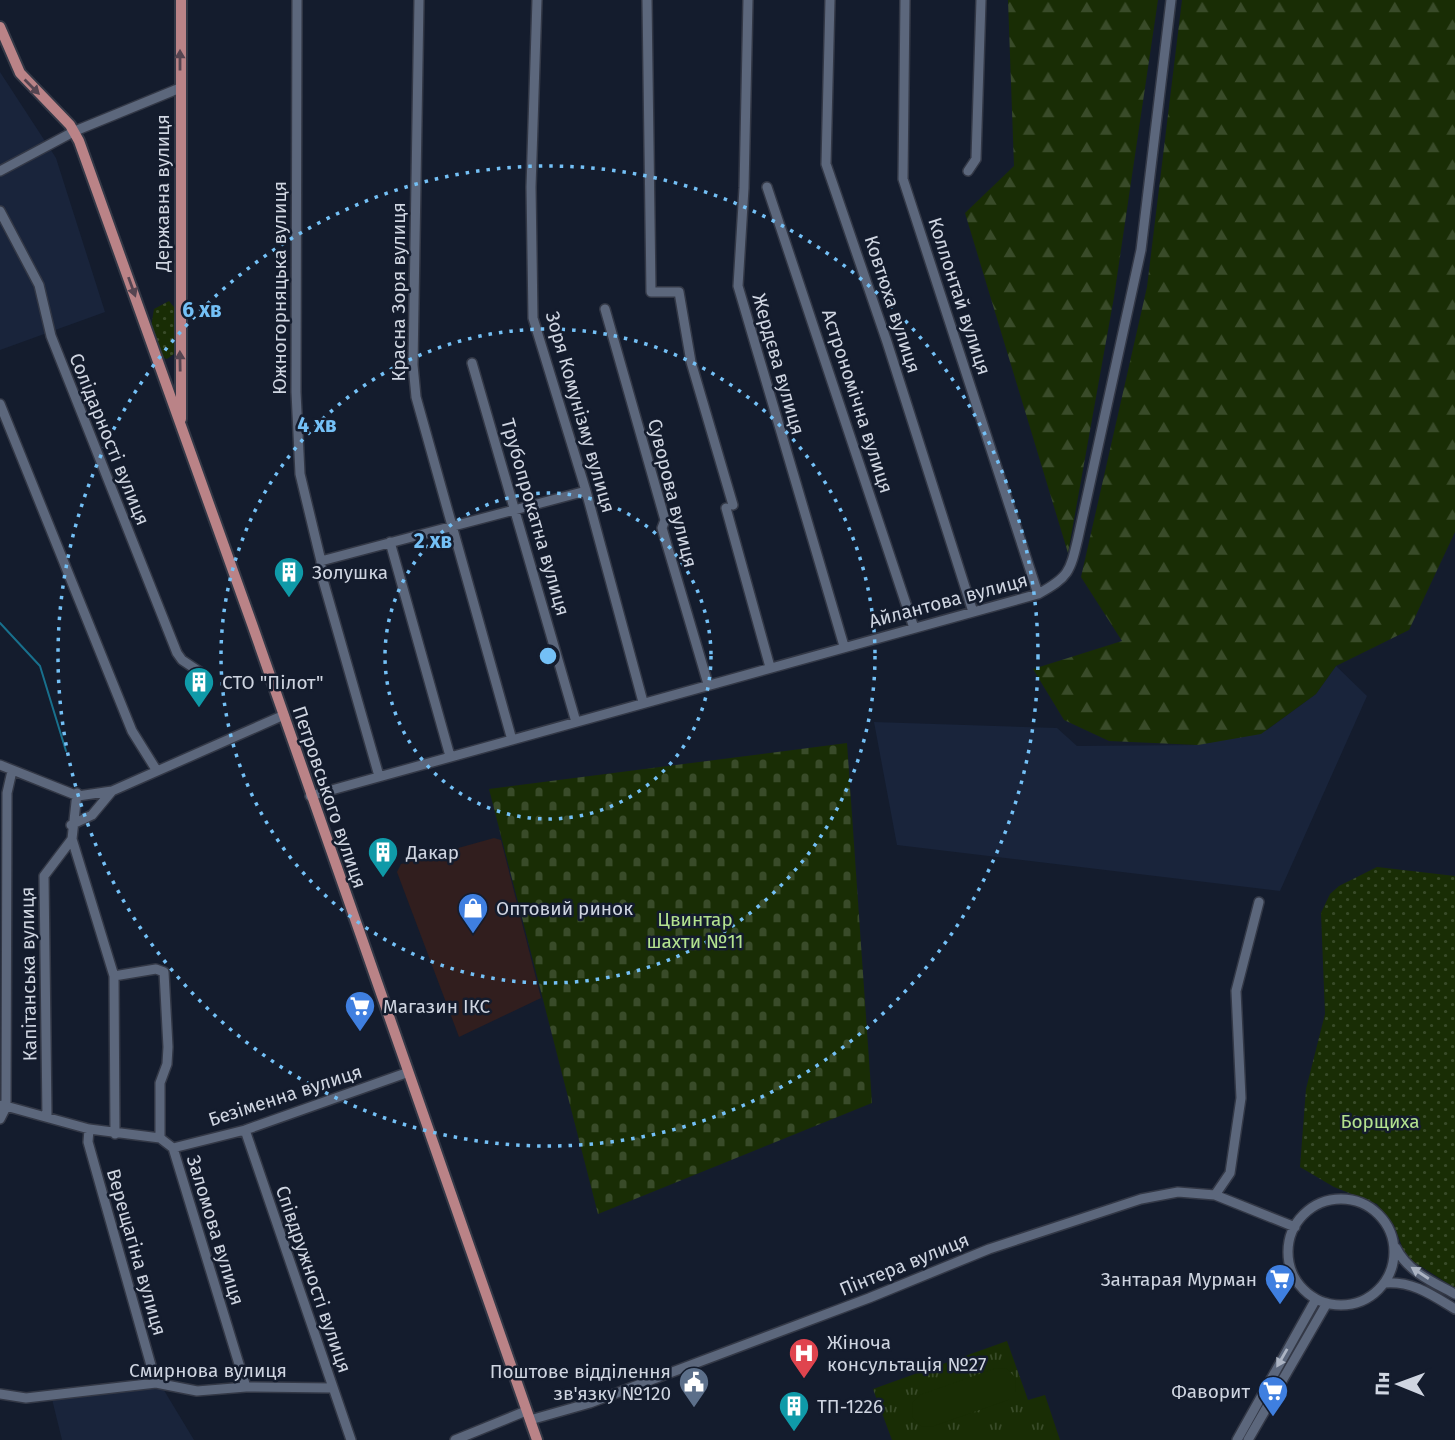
<svg xmlns="http://www.w3.org/2000/svg" width="1455" height="1440" font-family="'Fira Sans',sans-serif">
<defs>
<pattern id="grass-dots" width="8" height="8" patternUnits="userSpaceOnUse" patternTransform="scale(1.75)"><rect width="8" height="8" fill="#192d05"/><path d="M2 2h.1M6 6h.1" fill="none" stroke="#394b29" stroke-width="1.8" stroke-linecap="round"/></pattern>
<pattern id="forest-firs" width="22" height="20" patternUnits="userSpaceOnUse" patternTransform="scale(1.75)"><rect width="22" height="20" fill="#192d05"/><path d="M5 1l3.5 6h-7zM16 11l3.5 6h-7z" fill="#394b29"/></pattern>
<pattern id="cemetery-stones" width="16" height="16" patternUnits="userSpaceOnUse" patternTransform="scale(1.75)"><rect width="16" height="16" fill="#192d05"/><path d="M2 7V4a2 2 0 0 1 4 0v3zM10 15v-3a2 2 0 0 1 4 0v3z" fill="#394b29"/></pattern>
<pattern id="park-tufts" width="24" height="20" patternUnits="userSpaceOnUse" patternTransform="scale(1.75)"><rect width="24" height="20" fill="#192d05"/><path d="M3 7l-1-3M5 7V3M7 7l1-3M15 17l-1-3M17 17v-4M19 17l1-3" fill="none" stroke="#394b29"/></pattern>
</defs>
<rect width="100%" height="100%" fill="#141c2d"/>
<path fill="#311e1e" d="M494 838 501 840 541 998 459 1037 397 872 401 864Z"/>
<path fill="#19243b" d="M0 72 56 158 105 312 0 350Z
M1336 666 1367 696 1280 891 897 845 874 722 1057 728 1077 746 1198 745 1267 730 1316 694Z
M162 1387 194 1440H62L51 1395Z"/>
<path fill="url(#grass-dots)" d="M169 301 174 307V354L167 359 162 357 151 327 154 309Z
M1377 867 1455 876V1288L1406 1257 1394 1225 1377 1204 1334 1187 1300 1167 1306 1089 1325 1014 1321 913 1330 894 1339 886Z"/>
<path fill="url(#forest-firs)" d="M1008 0H1158L1114 297 1068 553 965 213 1014 166Z
M1182 0H1455V532L1409 630 1336 666 1316 694 1261 734 1198 745 1109 741 1064 720 1033 669 1122 641 1081 577 1147 287Z"/>
<path fill="url(#cemetery-stones)" d="M847 743 872 1103 598 1214 489 789Z"/>
<path fill="url(#park-tufts)" d="M1007 1341 1028 1400 1045 1395 1060 1440H892L873 1389Z"/>
<path fill="#192d05" d="M996 1368 1007 1369 1015 1377 1016 1391 1008 1400 931 1427 921 1426 913 1418 912 1403 920 1395Z"/>
<g fill="none" stroke-linecap="round" stroke-linejoin="round">
<path stroke="#18708d" stroke-width="2" d="M0 623 40 666 66 751"/>
<g stroke="#333846" stroke-width="12">
<path id="minor" d="M297 0 296 392 300 474 321 561V573L379 776
M419 0 413 365 416 397 512 740
M537 0 531 187 533 318 586 491 643 702
M647 0 651 292H679L691 362 733 505
M748 0 744 188 738 286 844 646
M830 0 826 164 887 342 973 612
M905 0 903 179 1038 594
M0 171 75 131 180 88
M968 171 976 159 981 0
M767 187 914 628
M0 211 39 285 51 336 177 653 182 660 200 672
M605 309 665 520 662 528 708 684
M472 363 576 722
M0 404 132 731 157 771
M726 508 770 667
M390 542 450 756
M321 561 586 491
M0 765 78 796 112 791 284 715
M77 793 72 839 114 976 115 1134
M310 796 1038 594C1069 577 1070 572 1078 538L1141 250 1171 0
M71 825 92 815 112 791
M114 976 156 969 164 972 168 1047 167 1064 160 1083V1138L173 1148 246 1387
M2 1105 89 1129 160 1138
M47 1117 44 876 72 839
M0 1119 6 1107 7 793 12 771
M89 1129 88 1142 156 1383
M245 1130 351 1440
M173 1148 245 1130 406 1073
M1215 1195 1230 1173 1241 1098 1236 991 1259 902
M1288 1252a53 53 0 1 1 106 0a53 53 0 1 1-106 0Z
M1396 1248C1408 1272 1433 1282 1455 1294
M1385 1283C1413 1281 1432 1295 1455 1309
M0 1394 26 1398 156 1383 197 1391 246 1387 333 1388
M530 1420 590 1403 869 1298 989 1249 1141 1199 1178 1192 1215 1195 1295 1227
M455 1440 526 1411
M1237 1440 1316 1299
M1248 1440 1327 1303"/>
</g>
<g stroke="#333846" stroke-width="14">
<path id="major" d="M0 27 20 73 70 125 79 141 252 624 537 1440
M181 419V0"/>
</g>
<use href="#minor" stroke="#5c677c" stroke-width="9"/>
<use href="#major" stroke="#ba8387" stroke-width="10"/>
</g>
<defs><path id="oneway-solid" d="M-6-.8H1V-3.2L6.5 0L1 3.2V.8H-6Z" transform="scale(1.75)"/></defs>
<g fill="#564551">
<use href="#oneway-solid" transform="translate(180 60) rotate(-90)"/>
<use href="#oneway-solid" transform="translate(32 87) rotate(45)"/>
<use href="#oneway-solid" transform="translate(132 287) rotate(70)"/>
<use href="#oneway-solid" transform="translate(180 361) rotate(-91)"/>
</g>
<g fill="#acb4c3">
<use href="#oneway-solid" transform="translate(1420 1273) rotate(-147)"/>
<use href="#oneway-solid" transform="translate(1282 1358) rotate(120)"/>
</g>
<g fill="none" stroke="#74c0f6" stroke-width="3.5" stroke-dasharray="3.5 7">
<circle cx="548" cy="656" r="163"/>
<circle cx="548" cy="656" r="327"/>
<circle cx="548" cy="656" r="490"/>
</g>
<defs>
<g id="building-pin" transform="scale(1.575)"><path d="M0 17L-7.5 6A9.5 9.5 0 1 1 7.5 6Z" fill="#0f9aa8" stroke="#141c2d"/><path d="M-4-6H4V6H1V3H-1V6H-4ZM-2.5-4.3h1.7v1.8h-1.7ZM.8-4.3h1.7v1.8H.8ZM-2.5-1h1.7V.8h-1.7ZM.8-1h1.7V.8H.8Z" fill="#fff"/></g>
<g id="shop-pin" transform="scale(1.575)"><path d="M0 17L-7.5 6A9.5 9.5 0 1 1 7.5 6Z" fill="#3f7fe0" stroke="#141c2d"/><path d="M-5-2.5h2.3a2.7 3.5 0 0 1 5.4 0H5L5.5 6h-11ZM-1.5-2.5h3a1.5 2.3 0 0 0-3 0Z" fill="#fff"/></g>
<g id="supermarket-pin" transform="scale(1.575)"><path d="M0 17L-7.5 6A9.5 9.5 0 1 1 7.5 6Z" fill="#3f7fe0" stroke="#141c2d"/><path d="M-6-5.5h2.5l.6 2H6L4.5 2H-2.5L-4.4-4H-6ZM-1.5 3.2a1.3 1.3 0 1 0 .1 0ZM3 3.2a1.3 1.3 0 1 0 .1 0Z" fill="#fff"/></g>
<g id="hospital-pin" transform="scale(1.575)"><path d="M0 17L-7.5 6A9.5 9.5 0 1 1 7.5 6Z" fill="#e0444e" stroke="#141c2d"/><path d="M-5-5h3v3.5h4V-5h3V5h-3V1.5h-4V5h-3Z" fill="#fff"/></g>
<g id="civic-pin" transform="scale(1.575)"><path d="M0 17L-7.5 6A9.5 9.5 0 1 1 7.5 6Z" fill="#5c6f8a" stroke="#141c2d"/><path d="M-.6-6.5H3V-4.5H.6V-3L4-1V1h2V6H-6V1h2V-1L-.6-3ZM-1.2 2.5V6h2.4V2.5Z" fill="#fff"/></g>
</defs>
<g fill-rule="evenodd">
<use href="#building-pin" x="289" y="572"/>
<use href="#building-pin" x="199" y="682"/>
<use href="#building-pin" x="383" y="852"/>
<use href="#shop-pin" x="473" y="908"/>
<use href="#supermarket-pin" x="360" y="1006"/>
<use href="#supermarket-pin" x="1280" y="1279"/>
<use href="#hospital-pin" x="804" y="1353"/>
<use href="#civic-pin" x="694" y="1382"/>
<use href="#supermarket-pin" x="1273" y="1391"/>
<use href="#building-pin" x="794" y="1406"/>
</g>
<g text-anchor="middle" stroke-width="5" stroke-linejoin="round" paint-order="stroke">
<g font-size="19" fill="#cfd5e1" stroke="#141c2d">
<text transform="translate(162 193) rotate(-90)" y="7">Державна вулиця</text>
<text transform="translate(279 288) rotate(-90)" y="7">Южногорняцька вулиця</text>
<text transform="translate(398 292) rotate(-90)" y="7">Красна Зоря вулиця</text>
<text transform="translate(960 296) rotate(72)" y="7">Коллонтай вулиця</text>
<text transform="translate(893 304) rotate(72)" y="7">Ковтюха вулиця</text>
<text transform="translate(779 364) rotate(74)" y="7">Жердєва вулиця</text>
<text transform="translate(858 401) rotate(72)" y="7">Астрономічна вулиця</text>
<text transform="translate(581 412) rotate(74)" y="7">Зоря Комунізму вулиця</text>
<text transform="translate(110 439) rotate(68)" y="7">Солідарності вулиця</text>
<text transform="translate(673 493) rotate(76)" y="7">Суворова вулиця</text>
<text transform="translate(536 517) rotate(74)" y="7">Трубопрокатна вулиця</text>
<text transform="translate(948 600) rotate(-15)" y="7">Айлантова вулиця</text>
<text transform="translate(330 797) rotate(71)" y="7">Петровського вулиця</text>
<text transform="translate(28 974) rotate(-91)" y="7">Капітанська вулиця</text>
<text transform="translate(285 1095) rotate(-18)" y="7">Безіменна вулиця</text>
<text transform="translate(216 1230) rotate(73)" y="7">Заломова вулиця</text>
<text transform="translate(137 1252) rotate(74)" y="7">Верещагіна вулиця</text>
<text transform="translate(904 1264) rotate(-22)" y="7">Пінтера вулиця</text>
<text transform="translate(314 1279) rotate(71)" y="7">Співдружності вулиця</text>
<text x="208" y="1377">Смирнова вулиця</text>
</g>
<g font-size="19" fill="#cfd5e1" stroke="#141c2d" text-anchor="start">
<text x="312" y="579">Золушка</text>
<text x="222" y="689">СТО "Пілот"</text>
<text x="406" y="859">Дакар</text>
<text x="496" y="915">Оптовий ринок</text>
<text x="383" y="1013">Магазин ІКС</text>
<text x="1257" y="1286" text-anchor="end">Зантарая Мурман</text>
<text x="827" y="1349">Жіноча<tspan x="827" dy="22">консультація №27</tspan></text>
<text x="671" y="1378" text-anchor="end">Поштове відділення<tspan x="671" dy="22">зв'язку №120</tspan></text>
<text x="1250" y="1398" text-anchor="end">Фаворит</text>
<text x="817" y="1413">ТП-1226</text>
</g>
<g font-size="19" fill="#b3e28f" stroke="#141c2d">
<text x="695" y="926">Цвинтар<tspan x="695" dy="22">шахти №11</tspan></text>
<text x="1380" y="1128">Борщиха</text>
</g>
</g>
<circle cx="548" cy="656" r="10" fill="#74c0f6" stroke="#141c2d" stroke-width="3.5"/>
<g font-size="21" text-anchor="middle" font-weight="bold" fill="#74c0f6" stroke="#141c2d" stroke-width="5" stroke-linejoin="round" paint-order="stroke">
<text x="202" y="317">6 хв</text>
<text x="317" y="432">4 хв</text>
<text x="433" y="548">2 хв</text>
</g>
<g transform="translate(1399 1384) rotate(271)" stroke="#141c2d" stroke-width="5" paint-order="stroke">
<path d="M0-5L12 26L0 18L-12 26Z" fill="#cfd5e1"/>
<text y="-10" font-size="19" font-weight="bold" text-anchor="middle" fill="#cfd5e1">Пн</text>
</g>
</svg>
